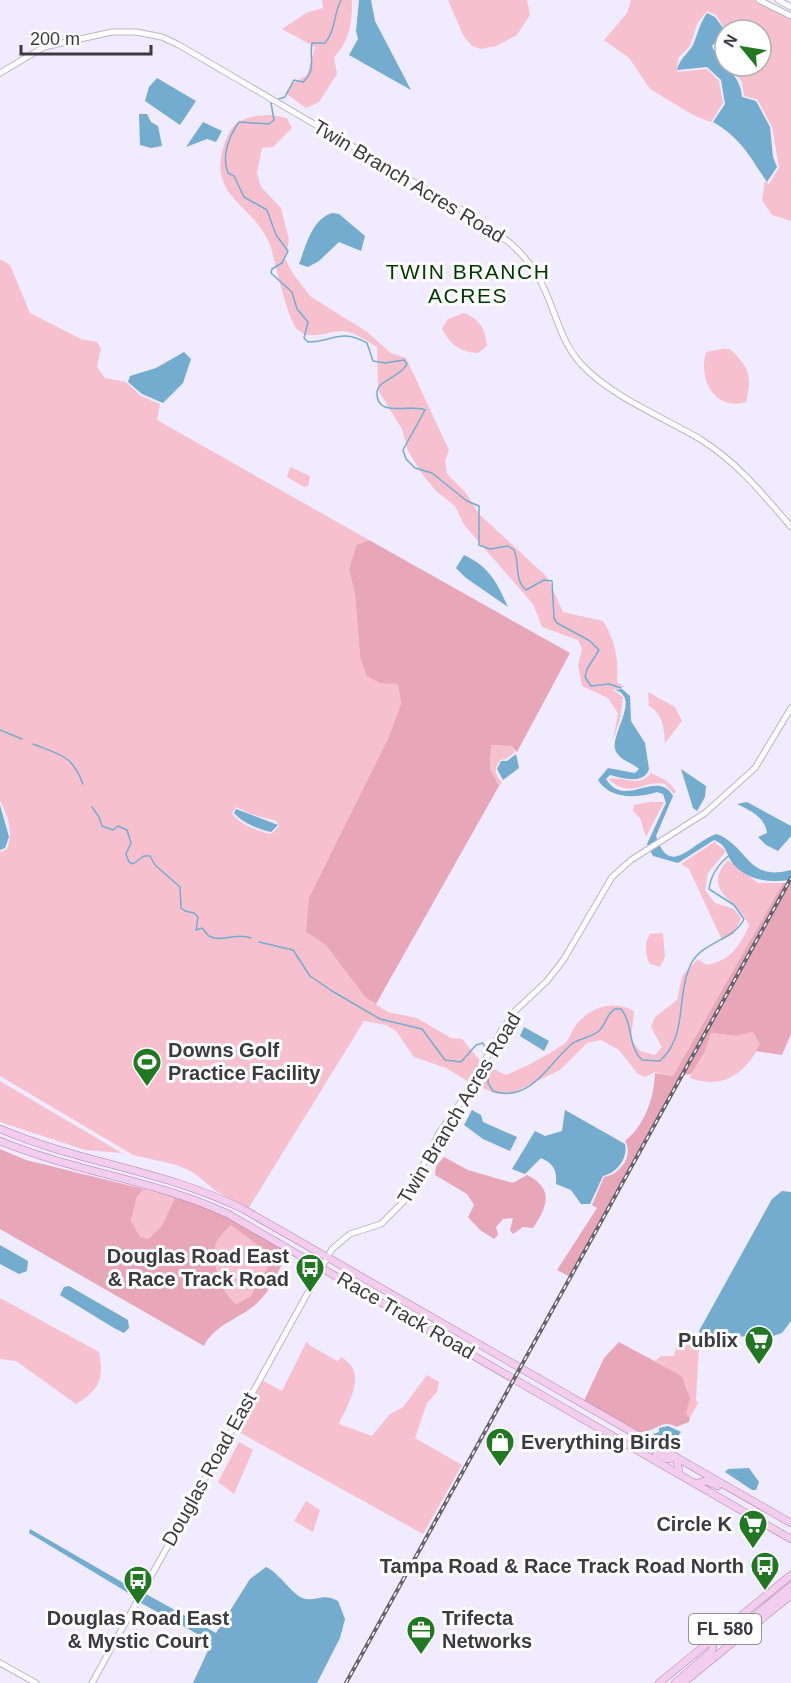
<svg xmlns="http://www.w3.org/2000/svg" width="791" height="1683" font-family="Helvetica,sans-serif">
<rect width="100%" height="100%" fill="#f0ebfe"/>
<path fill="#f7c0ce" fill-rule="evenodd" d="M322 0H352C352 22 350 41 334 57L337 74 319 102 306 108 285 93 293 83 307 75 315 47 282 29 306 13 323 8Z
M448 0H527L530 15 517 35 496 46 481 49 472 46 464 37Z
M631 0H754L791 18V221L772 215 762 200 765 181 769 184 779 168 772 127 757 99 744 96 742 82 729 66H761V30H725L716 15 707 11 697 24 690 46 678 58 677 72 707 69 719 81 723 103 711 122 695 116 650 89 629 58 604 40 627 13Z
M271 115 287 118 292 128 273 147 262 148 257 173 261 187 281 208 289 240 285 259 294 275 310 296 367 332 391 353 406 358 449 450 445 461 447 474 466 493 479 514 547 577 563 612 603 621C615 640 619 659 617 682L624 687 613 690 623 697 620 720 613 740 618 713 608 698 582 686 578 665 582 649 578 640 542 627 533 604 464 525 455 506 436 491 422 474 408 451 402 429 378 390 377 347C368 342 358 334 348 332 331 328 311 344 296 328 289 321 275 265 272 251 259 204 204 200 225 142 233 119 247 116 271 115Z
M0 259 10 265 30 313 81 339 97 342 101 348 97 367 105 378 126 382 141 396 160 404 157 420 369 540 356 545 349 568 355 594 360 657 391 683 398 684 401 704 325 944 366 998 388 1012 417 1018 451 1038 462 1039 481 1062 469 1082 446 1068 414 1057 396 1031 386 1025 364 1021 248 1209 216 1191 194 1173 177 1165 133 1155 0 1076V852L7 849C13 832 9 817 0 801ZM236 807 251 814 276 821 279 826 271 834C258 831 240 825 232 813Z
M464 313C481 320 485 329 487 346L478 353C460 352 451 345 442 329L448 319Z
M722 349H730C750 368 752 376 746 402 714 412 698 378 706 352Z
M290 467 310 476 308 486 304 487 287 477Z
M648 692 675 707 682 721 665 743C664 728 663 714 649 706Z
M491 745 511 746 515 752 506 759 500 760C494 770 494 773 502 782L499 786 490 769Z
M651 773 667 781 676 791 674 794 665 784C642 779 632 800 608 779 622 776 640 788 651 773Z
M650 802H664L646 837 640 818 633 811 634 805Z
M714 842 726 851 708 873 705 890 715 903 734 909 741 918 734 934 722 940 689 869 681 864Z
M728 860 758 883H783L673 1076 655 1072 645 1077 638 1074 619 1050 601 1040 587 1043 560 1070 511 1094H496L474 1084 485 1065 506 1075C526 1067 546 1056 564 1044 570 1040 571 1031 576 1025 591 1006 613 1000 634 1011L631 1039 640 1051 655 1055 662 1047 651 1027 655 1017 677 1000 682 976 698 959 706 965C730 961 739 947 749 926 743 902 698 892 728 860Z
M663 933 665 957 660 967 650 964C645 955 644 942 650 934Z
M753 1032 761 1044C744 1074 724 1090 690 1078 694 1063 706 1050 711 1033L736 1036Z
M0 1081 122 1153 85 1150 0 1122Z
M143 1190C154 1190 168 1188 175 1198L161 1227 148 1239 139 1237 131 1222 137 1197Z
M230 1224 268 1253 271 1262 250 1297 236 1304C223 1294 213 1264 215 1248 216 1239 225 1231 230 1224Z
M0 1298 99 1352C104 1379 100 1389 76 1404L16 1361 0 1359Z
M679 1336 699 1346 696 1400 698 1403 690 1418 686 1414C692 1380 684 1377 655 1361L661 1356H674Z
M307 1341 309 1345 337 1361 342 1357C345 1360 350 1364 352 1367 362 1383 345 1410 339 1424L372 1436 390 1414 403 1407 427 1375 439 1382 437 1392 427 1403 415 1438 462 1465 423 1534 237 1431 262 1380 282 1391Z
M239 1442 253 1450 234 1494 218 1482Z
M306 1501 320 1510 313 1532 294 1521Z"/>
<path fill="#e7a7b8" fill-rule="evenodd" d="M369 540 570 653 517 752 511 746 491 745 490 769 499 786 376 1004 366 998 325 944 306 932 309 898 389 737 401 704 398 684 380 683 367 676 360 657 355 594 349 569 356 545Z
M791 882V1034L782 1055 756 1051 760 1044 753 1032 736 1036 711 1033 705 1051 691 1074 684 1075 570 1277 557 1270 597 1208 592 1205 604 1177C620 1175 634 1155 625 1141 645 1125 654 1098 655 1073L673 1076 783 883Z
M0 1149 26 1160 148 1190H143L137 1197 131 1221 140 1237 148 1239 161 1227 175 1198C216 1207 253 1231 288 1252 280 1267 273 1286 262 1298 245 1318 216 1322 204 1346L0 1229ZM231 1225 268 1253 271 1262 250 1297 236 1304C223 1294 212 1264 215 1248 216 1239 225 1231 231 1225Z
M444 1157 468 1170 513 1183 527 1175C555 1189 547 1207 533 1228L523 1227 513 1234 510 1230 513 1218 503 1219 496 1227 498 1235 494 1239 480 1230 468 1217 474 1205 467 1194 435 1175 436 1166Z
M619 1342 682 1376 690 1398 686 1414 690 1418 689 1422 676 1427C663 1417 652 1435 637 1432 626 1430 596 1408 584 1401L604 1358Z"/>
<path fill="#73accf" d="M359 0H371L375 21 411 90 349 55 358 39 356 31Z
M707 13 715 17 723 28 720 37 712 46C720 65 741 74 742 97L756 101 770 127 773 157 777 167 767 182C750 157 741 138 713 122L725 104 721 80 707 67 677 70C680 58 687 55 693 45 698 33 700 23 707 13Z
M157 78 196 101 180 125 145 101 149 87Z
M139 114H147L151 122 158 126 162 146 151 148 140 145Z
M203 122 222 131 216 142 207 139 186 147Z
M332 213 339 214 365 236 361 251 339 242 319 261 308 267 299 264C306 246 312 219 332 213Z
M184 352 191 359 183 383 163 403 142 394 128 382 130 376 156 368Z
M464 555C490 567 497 583 508 607L466 578 456 568Z
M622 689 630 696 631 721 645 743 649 769C644 785 622 778 610 775L606 779C625 810 657 768 673 796L656 836C670 880 692 841 717 834 749 847 747 882 791 870V880C769 882 751 882 734 865 726 856 728 845 714 840L678 863 653 856 647 844 666 803 663 794 657 792C638 798 610 800 598 780L608 768 635 773 639 769C632 762 619 761 615 749 611 733 641 697 615 690Z
M516 754 519 768 503 780 497 769 501 761H507Z
M681 769 706 786 705 797 697 811 693 808Z
M747 802 791 826V836L778 851 766 845 758 837 767 833C765 817 751 811 737 804Z
M0 805 9 837 5 848 0 850Z
M236 809 278 825 271 832C258 829 243 823 234 813Z
M524 1027 549 1041 544 1051 520 1036Z
M472 1110 481 1115 483 1122 517 1137 510 1151 483 1139 464 1125Z
M565 1110 625 1144C628 1158 617 1173 603 1176L590 1204H581L571 1190 556 1184C557 1170 554 1164 541 1158L525 1174 512 1169 535 1131 545 1136 562 1131Z
M782 1191 791 1192V1321L782 1333 773 1336 702 1337 699 1331 772 1199Z
M0 1245 28 1261 27 1271 19 1274 0 1264Z
M69 1286 128 1320 129 1328 124 1333 114 1328 60 1295 64 1287Z
M668 1426 681 1432 672 1445 653 1434 659 1432V1428Z
M749 1468 759 1482 756 1490H752L725 1472 728 1469Z
M30 1529 134 1589 130 1594 29 1533Z
M266 1567C280 1573 294 1598 306 1599 319 1601 322 1593 338 1601L345 1619 340 1638 317 1683H193L212 1642 141 1603 146 1594 216 1633 250 1579Z"/>
<g fill="none" stroke-linecap="round" stroke-linejoin="round">
<path stroke="#73accf" stroke-width="1.5" d="M279 99 285 97 294 80 303 82C317 69 309 59 312 43H325C335 32 334 13 341 0
M271 103 274 120 269 124 239 122C229 136 221 157 228 173L234 176 244 197 267 210 276 235 288 251 282 263 272 269 271 273 292 292 297 309 308 322 304 338 308 342C332 342 340 328 367 343L373 361 385 363 404 360 407 364C401 377 377 380 377 393 376 419 414 403 425 410L403 450 406 459 415 468 432 473 467 501 479 506V545L490 549 508 546 514 550C520 564 514 580 526 590L544 580 552 581 554 618 557 623 590 641 599 650 587 669 585 677 591 686 609 684 621 688
M0 730 22 739
M33 744C61 755 72 755 83 784
M92 807 99 817 102 826 113 830 118 826 127 830 131 843 126 854 129 862 133 864 144 856H150L155 865 180 887 181 908 185 911 194 913 198 917 196 930 202 928C205 931 206 934 209 936 221 943 238 932 251 938
M259 942 293 950 310 976 332 991 380 1019 422 1029 445 1060 461 1062 476 1045 483 1043 486 1050
M489 1060 488 1083 493 1091C531 1104 549 1062 573 1043 581 1038 592 1037 599 1031 606 1024 607 1013 615 1009H621C634 1026 627 1045 642 1060L660 1061C689 1035 675 994 692 962 703 942 734 940 744 919L734 905 709 889C711 874 719 863 731 854"/>
<g stroke="#bab5c7" stroke-width="7">
<path id="minor" d="M759 0 791 16
M778 0 791 7
M0 73 44 47 112 32H136L162 37 179 45 470 215C496 232 521 247 537 275 555 304 557 337 581 364 612 397 661 416 700 439 737 462 763 494 791 527
M0 1663 36 1683
M92 1683 332 1249 350 1234 381 1224 407 1198 439 1133 465 1096 501 1031 516 1010 547 981 564 959 612 877 631 860 705 813 755 768 791 708"/>
</g>
<g stroke="#ac84aa" stroke-width="8">
<path id="major" d="M0 1129C80 1163 163 1170 243 1209L791 1523
M0 1141C75 1172 155 1180 228 1214L791 1539
M656 1453 667 1459 676 1457 679 1471
M698 1483 706 1481 718 1486
M738 1635 744 1625 791 1586
M659 1683 791 1575
M675 1683 712 1651 714 1639
M683 1683 791 1595"/>
</g>
<use href="#minor" stroke="#fff" stroke-width="5"/>
<use href="#major" stroke="#f2cdee" stroke-width="7"/>
<g stroke="#66636d" stroke-width="4">
<path id="rail" d="M346 1683 791 878"/>
</g>
<use href="#rail" stroke="#fff" stroke-width="1.5" stroke-dasharray="4.5" stroke-linecap="butt"/>
</g>
<defs>
<g id="stadium-pin" transform="scale(1.5)"><path d="M0 17L-7.5 6A9.5 9.5 0 1 1 7.5 6Z" fill="#227723" stroke="#fff"/><path d="M0-5a6.5 5 0 1 0 0 10a6.5 5 0 1 0 0-10ZM-3.5-1.8h7v3.6h-7Z" fill="#fff"/></g>
<g id="bus-pin" transform="scale(1.5)"><path d="M0 17L-7.5 6A9.5 9.5 0 1 1 7.5 6Z" fill="#227723" stroke="#fff"/><path d="M-5-6H5V4H4V6H2V4H-2V6H-4V4H-5ZM-3.5-4V0h7V-4ZM-3.5 1.2v1.5H-2V1.2ZM2 1.2v1.5H3.5V1.2Z" fill="#fff"/></g>
<g id="supermarket-pin" transform="scale(1.5)"><path d="M0 17L-7.5 6A9.5 9.5 0 1 1 7.5 6Z" fill="#227723" stroke="#fff"/><path d="M-6-5.5h2.5l.6 2H6L4.5 2H-2.5L-4.4-4H-6ZM-1.5 3.2a1.3 1.3 0 1 0 .1 0ZM3 3.2a1.3 1.3 0 1 0 .1 0Z" fill="#fff"/></g>
<g id="shop-pin" transform="scale(1.5)"><path d="M0 17L-7.5 6A9.5 9.5 0 1 1 7.5 6Z" fill="#227723" stroke="#fff"/><path d="M-5-2.5h2.3a2.7 3.5 0 0 1 5.4 0H5L5.5 6h-11ZM-1.5-2.5h3a1.5 2.3 0 0 0-3 0Z" fill="#fff"/></g>
<g id="office-pin" transform="scale(1.5)"><path d="M0 17L-7.5 6A9.5 9.5 0 1 1 7.5 6Z" fill="#227723" stroke="#fff"/><path d="M-6-3h4V-5.5h4V-3h4V5H-6ZM-1-4.5V-3h2v-1.5ZM-6 0V1H6V0Z" fill="#fff"/></g>
</defs>
<g fill-rule="evenodd">
<use href="#stadium-pin" x="147" y="1062"/>
<use href="#bus-pin" x="310" y="1268"/>
<use href="#supermarket-pin" x="759" y="1340"/>
<use href="#shop-pin" x="500" y="1442"/>
<use href="#supermarket-pin" x="753" y="1524"/>
<use href="#bus-pin" x="765" y="1566"/>
<use href="#bus-pin" x="138" y="1580"/>
<use href="#office-pin" x="421" y="1630"/>
</g>
<g text-anchor="middle" stroke-width="6" stroke-linejoin="round" paint-order="stroke">
<rect fill="#fff" stroke="#76757a" stroke-width="1.5" x="689" y="1614" width="72" height="30" rx="4.5"/>
<g font-size="18" font-weight="bold" fill="#3c3a41">
<text x="725" y="1635">FL 580</text>
</g>
<g font-size="20" fill="#3c3a41" stroke="#fff">
<text transform="translate(409 181) rotate(31)" y="7">Twin Branch Acres Road</text>
<text transform="translate(459 1108) rotate(-59)" y="7">Twin Branch Acres Road</text>
<text transform="translate(406 1315) rotate(30)" y="7">Race Track Road</text>
<text transform="translate(209 1469) rotate(-61)" y="7">Douglas Road East</text>
</g>
<g font-size="20" font-weight="bold" fill="#3c3a41" stroke="#fff" text-anchor="end">
<text x="168" y="1057" text-anchor="start">Downs Golf<tspan x="168" dy="23">Practice Facility</tspan></text>
<text x="289" y="1263">Douglas Road East<tspan x="289" dy="23">&amp; Race Track Road</tspan></text>
<text x="738" y="1347">Publix</text>
<text x="521" y="1449" text-anchor="start">Everything Birds</text>
<text x="732" y="1531">Circle K</text>
<text x="744" y="1573">Tampa Road &amp; Race Track Road North</text>
<text x="138" y="1625" text-anchor="middle">Douglas Road East<tspan x="138" dy="23">&amp; Mystic Court</tspan></text>
<text x="442" y="1625" text-anchor="start">Trifecta<tspan x="442" dy="23">Networks</tspan></text>
</g>
<g font-size="21" letter-spacing="1.5" fill="#003801" stroke="#fff">
<text x="468" y="279">TWIN BRANCH<tspan x="468" dy="24">ACRES</tspan></text>
</g>
</g>
<g transform="translate(743 48) rotate(300)"><circle r="28" fill="#ffffff" stroke="#b1b0b3" stroke-width="1.5"/>
<path d="M0-4.5L10 22L0 15L-10 22Z" fill="#227723"/>
<text y="-9" font-size="16" font-weight="bold" text-anchor="middle" fill="#3c3a41">N</text>
</g>
<path d="M21 45v9h130v-9" fill="none" stroke="#3c3a41" stroke-width="3"/>
<text x="30" y="45" font-size="18" fill="#3c3a41" stroke="#ffffff" stroke-width="4.5" paint-order="stroke">200 m</text>
</svg>
